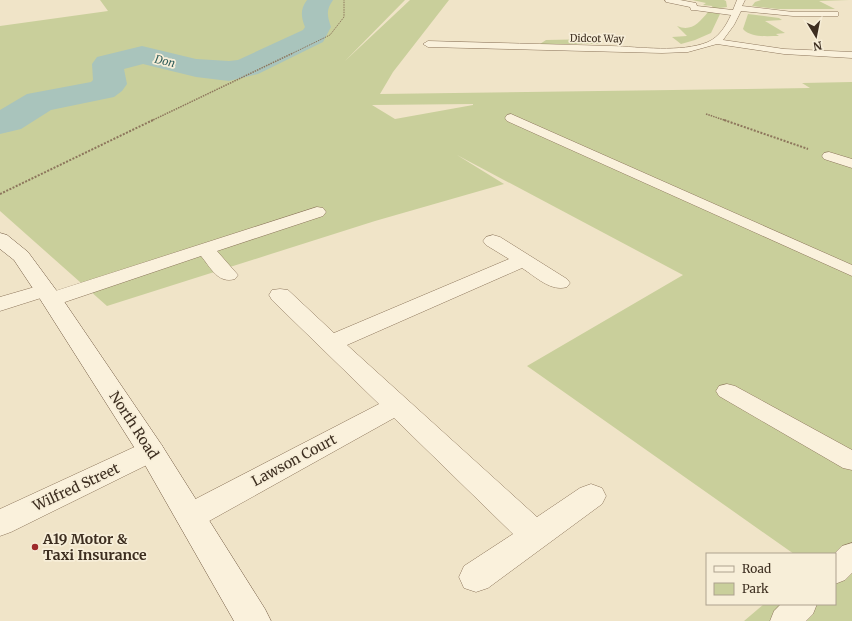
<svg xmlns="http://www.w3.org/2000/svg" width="852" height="621" font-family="Merriweather,serif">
<rect width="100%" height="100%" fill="#f0e4c8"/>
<path fill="#c9cf9b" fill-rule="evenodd" d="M100 0H405L345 61 410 0H449L393 72 380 94 810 88 802 83 852 82V621H744L764 604H835V554H794L527 366 683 275 457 155 504 184 375 221 107 306 0 211V26L108 11ZM372 105 473 104V105L395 119Z
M692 0H724L726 1 727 7 713 9 712 6 703 5 706 3Z
M761 0H849L819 1 835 9H778L752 6 755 2Z
M708 12 720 14 711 33 695 40 681 44 672 37 687 36 677 26C691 32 699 23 708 12Z
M748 14 779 18 782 20 765 21 785 33 776 34 779 36C767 36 751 38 743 29Z
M598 39 600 44H540L546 40Z"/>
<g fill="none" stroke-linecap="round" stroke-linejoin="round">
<path fill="#a9c4bc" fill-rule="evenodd" d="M307 0H333C326 10 327 15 331 27L323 42 258 74 229 81 196 77 143 64 124 69 127 84 122 91 114 97 51 110 21 129 0 134V110L27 94 91 82 93 80 92 64 97 57 142 46 196 59 229 61 238 60 303 30 305 27C301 17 300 9 307 0Z"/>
<g stroke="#8d765c" stroke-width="1">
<path id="lane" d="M665 0H680L696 3 697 6 733 10 737 0H745L742 6 793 12H838V16H793L741 11 734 25 723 40 784 49 852 52V58L784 54 717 44 688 52 662 53 428 47 423 44 428 41C489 43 550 44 611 46 640 47 681 53 708 42 719 37 726 26 731 15L694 10H691L690 7 666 2Z
M511 114 852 265V276L507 121 505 118 507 115Z
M829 152 852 159V168L824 159 822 156 824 153Z
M727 384 735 386 852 450V470L843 468 719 396 716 391 719 386Z
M852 543V573L845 580 835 584V554H834L842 546Z
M781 604H817L813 614 806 621H770L774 611Z"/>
</g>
<g stroke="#8d765c" stroke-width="1">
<path id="street" d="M317 207 323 208 326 212 323 216 217 251 238 275 235 279C218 284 211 268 201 256L59 304 51 305 43 304 41 298 0 311V297L45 284 52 286 55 291Z
M493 235 500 237 567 279 570 283 567 287C551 292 536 277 522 268L347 345 537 517 580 488 591 484 602 488 606 496 602 504 488 588 476 592 464 588 459 577 464 566 513 534 394 418 202 525 191 529 180 525 176 516 180 507 379 404 272 300 269 295 272 290 280 289 288 290 334 333 509 259 486 245 483 241 486 237Z
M151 441 161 444 165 451 161 458 11 532 0 536V509L141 444Z"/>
</g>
<g stroke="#6f573f" stroke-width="1">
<path id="secondary" d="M0 233 7 235 28 252 59 294 161 444 265 609 271 621H234L141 458 40 299 14 260 0 249Z"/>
</g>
<path stroke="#8d765c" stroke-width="1" stroke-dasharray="1.5 1" stroke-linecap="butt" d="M291 54 330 35 344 17V0"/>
<path stroke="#8d765c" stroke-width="1.5" stroke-dasharray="1.5 1" stroke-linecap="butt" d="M706 114 727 121
M151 121 293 53"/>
<path stroke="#8d765c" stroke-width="2" stroke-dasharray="2 1.5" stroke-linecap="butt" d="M724 120 808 149
M0 194 153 120"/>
<use href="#lane" fill="#faf1dc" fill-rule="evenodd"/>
<use href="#street" fill="#faf1dc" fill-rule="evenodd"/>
<use href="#secondary" fill="#faf1dc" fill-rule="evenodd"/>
</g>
<circle fill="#9e2a2b" stroke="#f7eed8" stroke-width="1.5" cx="35" cy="547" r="4"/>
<g text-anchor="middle" stroke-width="3.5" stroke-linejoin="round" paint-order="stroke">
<g font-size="10" fill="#3d2e20" stroke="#f7eed8">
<text transform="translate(597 38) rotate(1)" y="4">Didcot Way</text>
</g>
<g font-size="11" font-style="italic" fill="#2f5d5a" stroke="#f7eed8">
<text transform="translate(165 61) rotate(14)" y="4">Don</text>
</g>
<g font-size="14" fill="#3d2e20" stroke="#f7eed8">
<text transform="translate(134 425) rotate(57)" y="5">North Road</text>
<text transform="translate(294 460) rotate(-28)" y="5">Lawson Court</text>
<text transform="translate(76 487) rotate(-25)" y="5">Wilfred Street</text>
</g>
<g font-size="14" font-weight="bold" fill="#3d2e20" stroke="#f7eed8" text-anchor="start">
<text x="43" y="544">A19 Motor &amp;<tspan x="43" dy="16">Taxi Insurance</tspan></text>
</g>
</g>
<rect x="706" y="553" width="130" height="52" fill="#f7eed8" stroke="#ada18e"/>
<rect x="714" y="566" width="20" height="6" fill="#faf1dc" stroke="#ada18e"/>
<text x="742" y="573" font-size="12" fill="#3d2e20">Road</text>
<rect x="714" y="583" width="20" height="12" fill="#c9cf9b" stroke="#ada18e"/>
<text x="742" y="593" font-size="12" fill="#3d2e20">Park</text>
<g transform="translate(816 36) rotate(170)" stroke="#f7eed8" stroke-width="3" paint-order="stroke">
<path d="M0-3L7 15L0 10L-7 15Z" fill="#3d2e20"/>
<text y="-6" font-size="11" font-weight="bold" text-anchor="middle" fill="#3d2e20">N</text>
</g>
</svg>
